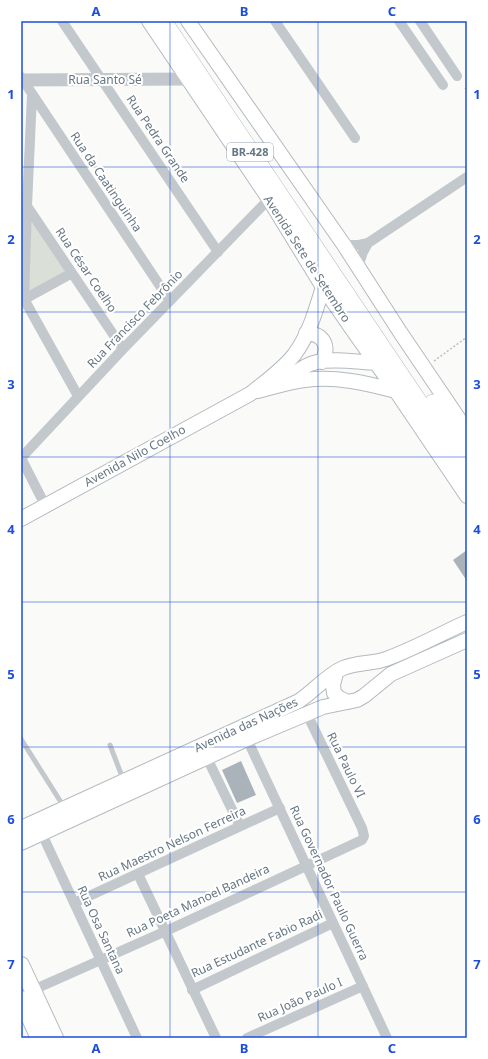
<svg xmlns="http://www.w3.org/2000/svg" width="488" height="1059" font-family="'Noto Sans',sans-serif">
<rect width="100%" height="100%" fill="#fafaf8"/>
<path fill="#dadfd7" d="M28 213 65 271 26 297Z"/>
<path fill="#aab3b9" d="M467 550V581L453 560Z
M241 761 256 795 237 803 222 770Z"/>
<g fill="none" stroke-linecap="round" stroke-linejoin="round">
<g stroke="#b3babf" stroke-width="16">
<path id="secondary" d="M149 21 269 199 323 287 352 329 396 391 467 496
M188 21 344 245 400 332 467 431
M306 333C324 334 330 346 322 362
M283 383C293 375 303 365 317 362 335 358 357 362 376 363
M258 391C273 387 289 382 305 380 336 376 366 383 396 391
M21 519 250 394C265 382 282 370 294 355 309 335 316 310 323 287
M336 673 333 685 334 693 339 698 348 702
M21 828 299 701C314 691 327 675 343 668 357 662 372 664 386 659 414 649 440 634 467 622
M21 843 247 739 323 707 357 700 364 696 391 674 467 640"/>
</g>
<g stroke="#b5babe" stroke-width="18">
<path id="primary" d="M21 965 55 1038
M21 999 39 1038"/>
</g>
<g stroke="#b4b9bd" stroke-width="18">
<path id="trunk" d="M163 21 467 474
M433 403 467 451"/>
</g>
<path stroke="#bbbfc2" stroke-width="1.5" stroke-dasharray="2 2" stroke-linecap="butt" d="M465 89 467 87
M434 361 467 337"/>
<path stroke="#c3c8cc" stroke-width="5" d="M21 739 64 807
M110 745 123 779"/>
<path stroke="#c3c8cc" stroke-width="10" d="M62 21 218 252
M275 21 355 138
M399 21 443 85
M420 21 457 76
M21 77 170 301
M32 95 27 206 24 299 78 396
M27 206 123 349
M344 245H359L368 243 467 177
M358 267 363 252 368 243
M21 301 72 273
M21 458 123 349 269 199
M21 458 45 505
M247 739 387 1038
M207 758 240 826
M42 834 137 1038
M138 874 216 1038
M74 903 280 808
M33 990 166 931 362 840 364 836 362 828 307 714
M192 990 333 923
M247 1038 363 986"/>
<path stroke="#c3c8cc" stroke-width="13" d="M21 80 188 79"/>
<use href="#secondary" stroke="#fff" stroke-width="14"/>
<use href="#primary" stroke="#fff" stroke-width="16"/>
<use href="#trunk" stroke="#fff" stroke-width="17"/>
</g>
<path fill="none" stroke="#1d4ed8" stroke-width="1" stroke-opacity="0.55" d="M170 21V1038M318 21V1038M21 167H467M21 312H467M21 457H467M21 602H467M21 747H467M21 892H467"/>
<g text-anchor="middle" stroke-width="4" stroke-linejoin="round" paint-order="stroke">
<rect fill="#fff" stroke="#939fa8" stroke-width="1" x="227" y="143" width="46" height="18" rx="3"/>
<g font-size="11" font-weight="bold" fill="#657683">
<text x="250" y="156">BR-428</text>
</g>
<g font-size="12" fill="#657683" stroke="#fff">
<text x="105" y="84">Rua Santo Sé</text>
<text transform="translate(158 139) rotate(56)" y="4">Rua Pedra Grande</text>
<text transform="translate(106 182) rotate(56)" y="4">Rua da Caatinguinha</text>
<text transform="translate(307 259) rotate(57)" y="4">Avenida Sete de Setembro</text>
<text transform="translate(86 270) rotate(56)" y="4">Rua César Coelho</text>
<text transform="translate(135 319) rotate(-46)" y="4">Rua Francisco Febrônio</text>
<text transform="translate(135 456) rotate(-29)" y="4">Avenida Nilo Coelho</text>
<text transform="translate(246 725) rotate(-25)" y="4">Avenida das Nações</text>
<text transform="translate(346 765) rotate(64)" y="4">Rua Paulo VI</text>
<text transform="translate(172 844) rotate(-25)" y="4">Rua Maestro Nelson Ferreira</text>
<text transform="translate(329 883) rotate(65)" y="4">Rua Governador Paulo Guerra</text>
<text transform="translate(198 901) rotate(-25)" y="4">Rua Poeta Manoel Bandeira</text>
<text transform="translate(101 930) rotate(65)" y="4">Rua Osa Santana</text>
<text transform="translate(257 944) rotate(-25)" y="4">Rua Estudante Fabio Radi</text>
<text transform="translate(300 1000) rotate(-24)" y="4">Rua João Paulo I</text>
</g>
</g>
<rect width="488" height="1059" fill="none" stroke="#ffffff" stroke-width="44"/>
<rect x="22" y="22" width="444" height="1015" fill="none" stroke="#1d4ed8" stroke-width="1.5"/>
<g font-size="13" text-anchor="middle" font-weight="bold" fill="#1d4ed8">
<text x="96" y="16">A</text>
<text x="244" y="16">B</text>
<text x="392" y="16">C</text>
<text x="11" y="99">1</text>
<text x="477" y="99">1</text>
<text x="11" y="244">2</text>
<text x="477" y="244">2</text>
<text x="11" y="389">3</text>
<text x="477" y="389">3</text>
<text x="11" y="534">4</text>
<text x="477" y="534">4</text>
<text x="11" y="679">5</text>
<text x="477" y="679">5</text>
<text x="11" y="824">6</text>
<text x="477" y="824">6</text>
<text x="11" y="969">7</text>
<text x="477" y="969">7</text>
<text x="96" y="1053">A</text>
<text x="244" y="1053">B</text>
<text x="392" y="1053">C</text>
</g>
</svg>
